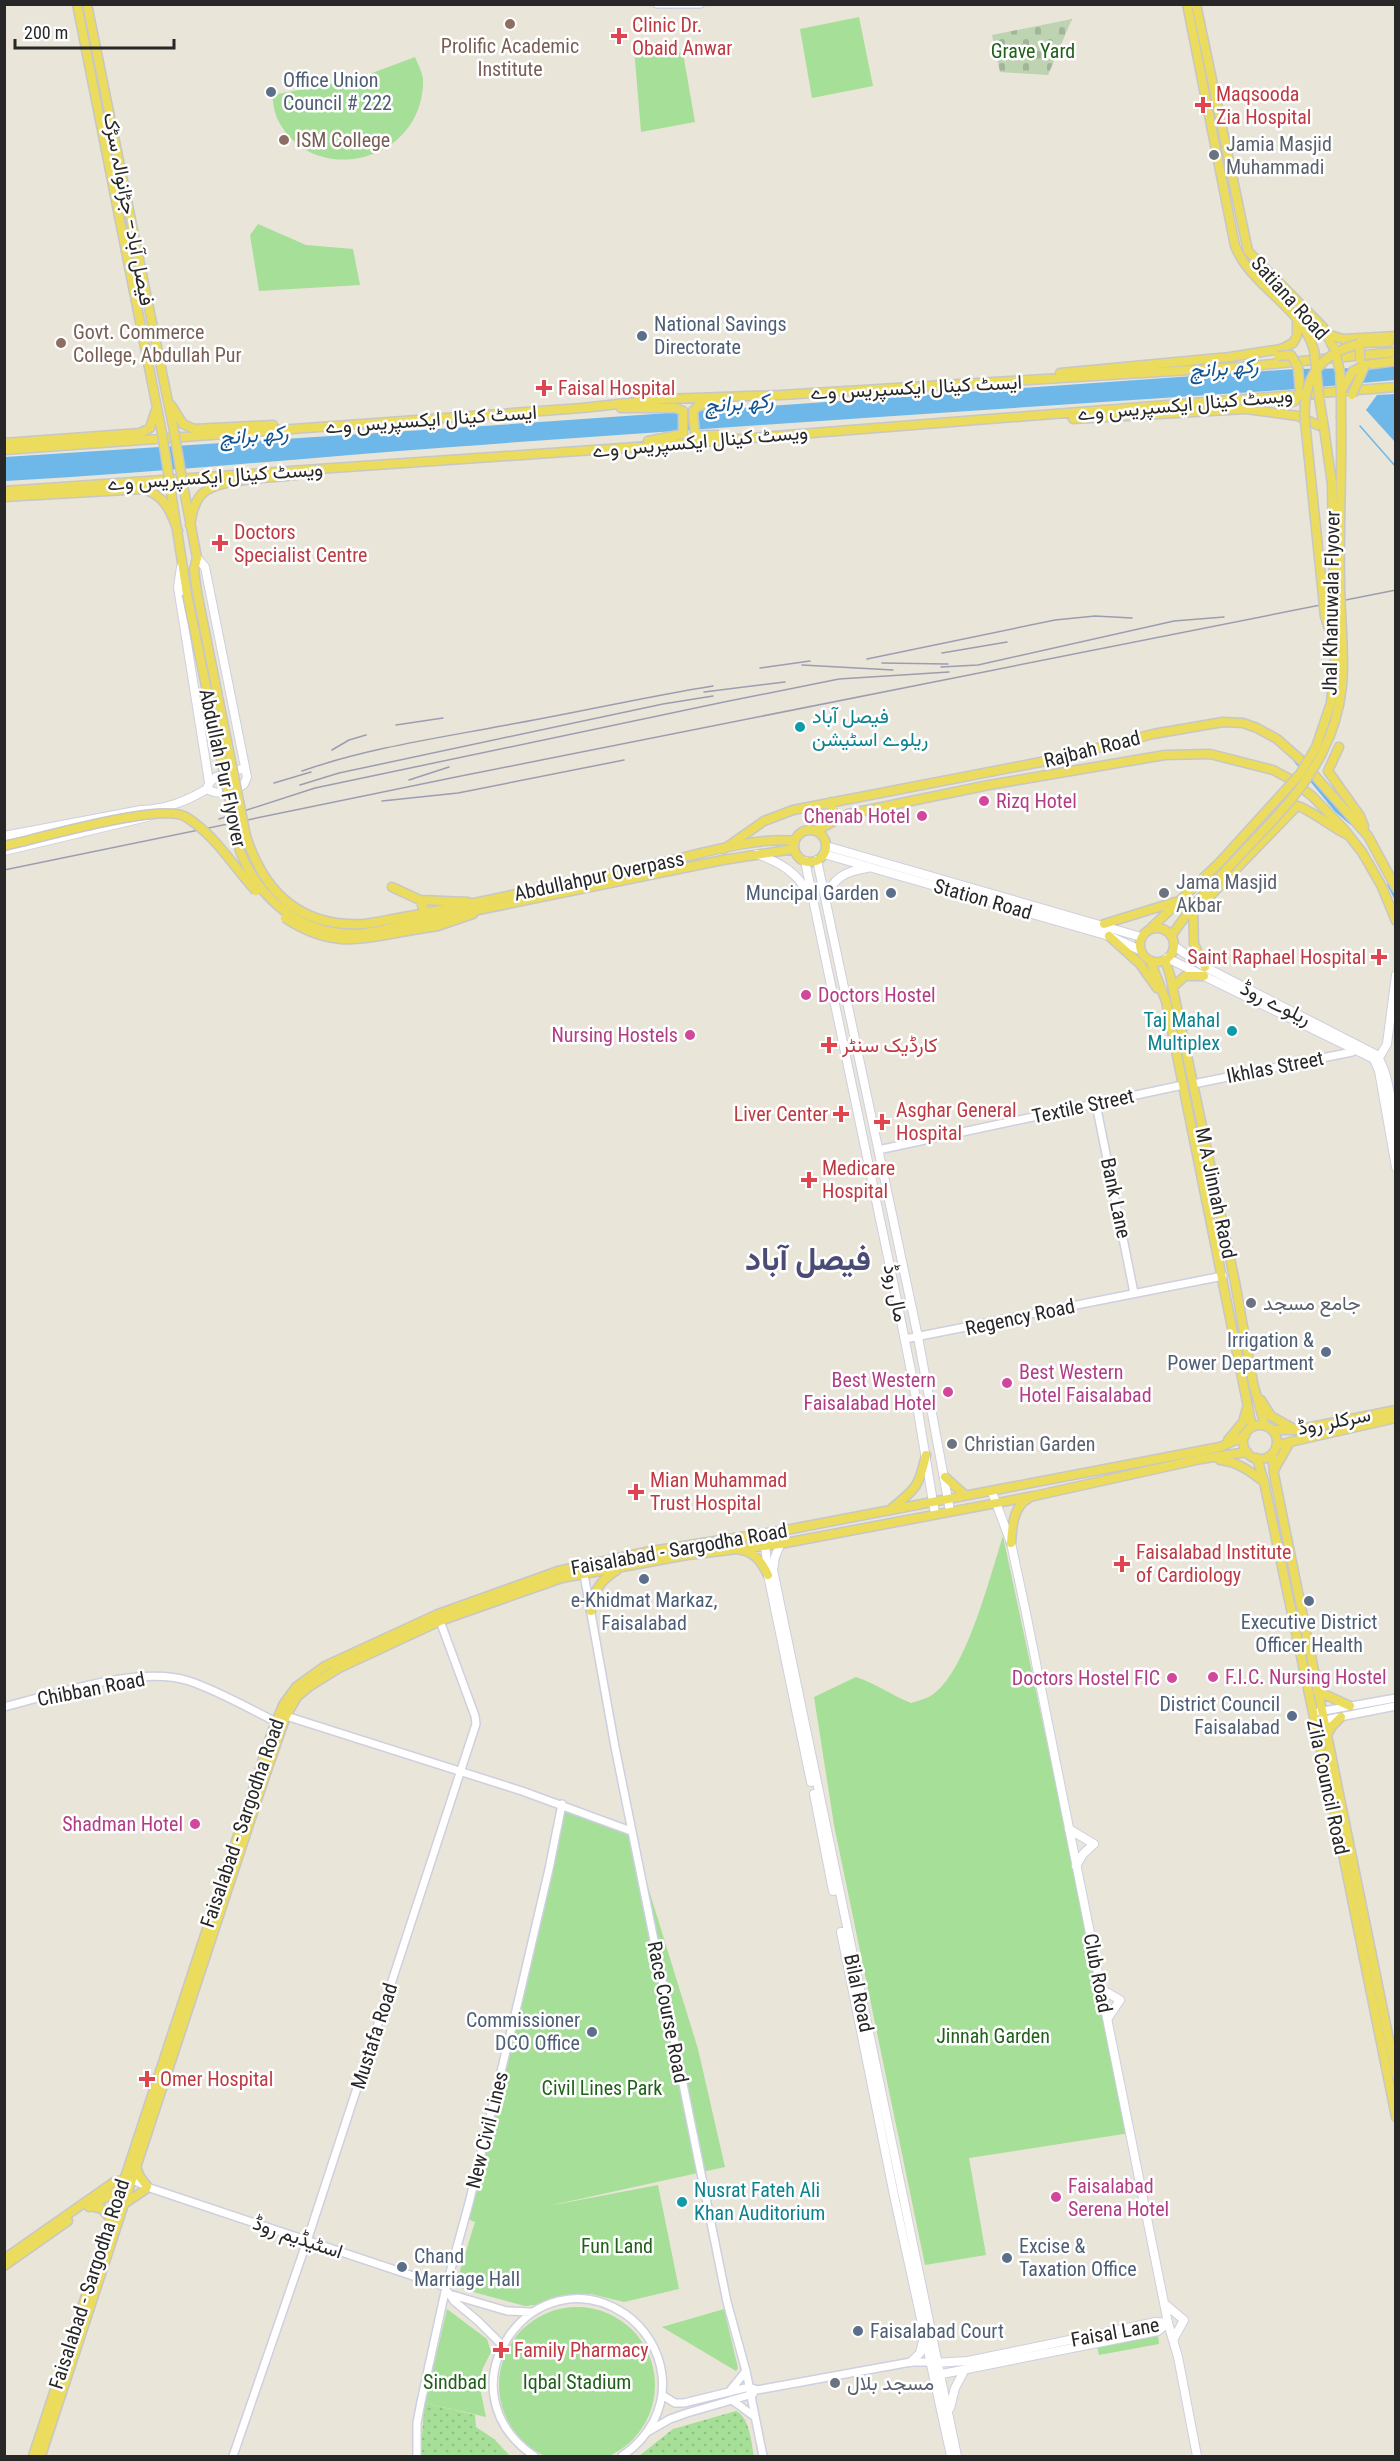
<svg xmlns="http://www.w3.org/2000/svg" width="1400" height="2461" font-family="'Roboto Condensed',Vazirmatn,sans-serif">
<defs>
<pattern id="grass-dots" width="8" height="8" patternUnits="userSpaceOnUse" patternTransform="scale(1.5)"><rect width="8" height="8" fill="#a6df97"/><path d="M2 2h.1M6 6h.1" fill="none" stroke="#8fbf82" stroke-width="1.8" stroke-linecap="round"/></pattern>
<pattern id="cemetery-stones" width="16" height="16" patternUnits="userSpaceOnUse" patternTransform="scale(1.5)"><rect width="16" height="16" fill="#bdd3b1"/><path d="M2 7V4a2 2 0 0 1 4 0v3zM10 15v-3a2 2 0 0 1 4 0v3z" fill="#a2b598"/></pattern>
</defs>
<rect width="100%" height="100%" fill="#eae5d9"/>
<path fill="url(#grass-dots)" d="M425 2403 475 2415 476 2427 494 2439 510 2456H420C423 2438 422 2421 425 2403Z
M736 2411C750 2418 751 2442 754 2456H639L673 2429Z"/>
<path fill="url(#cemetery-stones)" d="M1072 19 1048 75 1000 72 992 35Z"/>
<path fill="#a6df97" d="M859 17 873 86 812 98 800 29Z
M634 48 683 53 695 122 641 132Z
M415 57C418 64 422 72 423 79 425 163 311 190 277 118 274 111 273 102 272 95L356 79Z
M258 224 306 245 353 249 360 285 259 291 250 235Z
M1003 1536 1130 2133 969 2158 986 2255 925 2265 834 1825 814 1697 856 1677C875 1683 891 1695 911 1703 917 1701 926 1699 932 1695 966 1673 990 1576 1003 1536Z
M562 1804 631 1832 698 2049 725 2167 548 2206 658 2185 679 2289 624 2302 591 2294 574 2295 558 2296 536 2305 525 2306 455 2287 475 2222 465 2218Z
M499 2385a78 78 0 1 1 156 0a78 78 0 1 1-156 0Z
M447 2309 487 2339 491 2352 482 2370 481 2393 486 2417 425 2403Z
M724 2309 738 2368 736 2371 662 2327Z
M1158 2335 1159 2344 1099 2355 1097 2347Z"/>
<path fill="#6eb8e9" d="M1395 365V380L1297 389C1015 408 734 426 452 447 303 458 154 473 5 481V457L484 426 1295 369 1368 368Z
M1395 394 1396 442H1395L1366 410 1377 395Z"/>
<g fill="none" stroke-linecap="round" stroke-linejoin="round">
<path stroke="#6eb8e9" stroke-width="1.5" d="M1360 426 1396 467"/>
<path stroke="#6eb8e9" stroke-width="5" d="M1126 745 1139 742
M1295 759 1336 809 1351 822
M1390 885 1396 897"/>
<g stroke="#cecfe0" stroke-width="10">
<path id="tertiary" d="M657 4H700
M1193 1084 1352 1052 1356 1049
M1096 1104 1134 1293
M878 1150 1183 1085
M905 1339 1223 1276
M583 1569 615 1747 727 2302 746 2371 763 2456
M4 1707C55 1694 139 1665 189 1681 219 1691 248 1708 276 1722
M1318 1712 1396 1698
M286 1716 522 1791 631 1831
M1314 1722 1396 1706
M131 2179 150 2188 446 2287
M448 2292 454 2301 478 2321 502 2345
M449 2294 507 2311 531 2312
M729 2392 746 2371
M662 2395 675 2403H684L749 2387 757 2390 911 2362H930
M732 2400 755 2417
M649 2431 670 2419 687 2413 753 2394
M233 2456 307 2241 476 1724 475 1716 440 1621
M417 2456V2423L421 2402 446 2287 469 2203 518 2002 549 1869 562 1804
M534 2456C436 2388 534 2253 625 2314 645 2328 659 2350 662 2375 666 2408 649 2438 622 2456"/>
</g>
<g stroke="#cecfe0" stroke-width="10">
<path id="secondary" d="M197 558 205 567 247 777 244 784C235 791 217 796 207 789
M181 567 178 587 209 782
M4 836 141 810C166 809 185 802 207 789 210 774 229 773 241 769L245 770
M826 846 1141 937
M4 851 147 817
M757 854C781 863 797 872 809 895
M824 854 1109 936 1140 950
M817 860 918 1337 950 1511
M805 861 894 1286 913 1381 935 1514
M827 900C830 878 847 871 867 868
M1174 946 1205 967 1375 1054C1389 1068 1391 1107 1396 1128
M1167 958 1374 1059 1379 1071 1396 1167
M1377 1061 1387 1044 1396 975
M992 1492 1011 1543 1026 1613 1168 2323 1178 2357 1197 2456
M786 1530 775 1557 773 1570 957 2456
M764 1533 768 1575 811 1782
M814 1794 833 1891
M1069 1829 1094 1844 1083 1854 1076 1866
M841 1932 895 2200 951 2456
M1101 1989 1120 2000 1108 2018
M1166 2305 1184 2320 1173 2340
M911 2362 920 2353 923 2341
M934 2363 968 2361 1156 2322 1168 2323
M937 2375 1158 2331 1168 2323
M950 2408 955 2388 964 2371"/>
</g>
<g stroke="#c7c7c7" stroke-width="11">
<path id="primary" d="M77 4 162 433
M87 4 174 431
M1187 4 1235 246C1252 288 1301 305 1314 350
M1196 4 1248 251 1323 327 1333 347
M1327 334 1343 339 1396 336
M1363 343 1389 342
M1365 365 1396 361
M1298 367 1300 392
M1060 373 1230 357 1281 349 1293 343 1297 336V319
M1341 394V416
M1319 397 1324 428
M171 405 183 424 194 429 273 425
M621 408H676L683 411V434L648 441
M1073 419 1246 409 1298 416 1324 428
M718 435H699L695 433 693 411 699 405 719 403
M4 443 140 433 150 428 155 412
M4 450 582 408 664 399 781 395 1240 367 1396 352
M170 485 187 594
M183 485 197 558 194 570 197 592
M4 491 636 447 1396 387
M4 497 143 489C165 495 171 512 178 531
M190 525C192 514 194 503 201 495 216 478 273 478 296 475
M1339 747 1328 771 1360 816 1364 826
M831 802 835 820
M794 846a16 16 0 1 1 32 0a16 16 0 1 1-32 0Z
M816 831 848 814 989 785 1165 755 1210 754 1273 770 1290 779 1312 796 1343 828 1362 852 1381 885 1396 921
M724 849 764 821 793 810 1046 761 1153 734 1223 722 1243 723 1257 728 1277 739 1302 761 1368 836 1396 888
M392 887 420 900 425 913
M1201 897 1210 896 1297 806C1304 806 1335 829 1346 834
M420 900 468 902
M1193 906 1194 944 1205 967
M404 917C491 900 577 881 664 862 699 854 760 836 795 841
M1104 924 1175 902
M405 925 723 860 794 849
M1151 928 1220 862
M1140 945a17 17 0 1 1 34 0a17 17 0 1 1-34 0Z
M407 931 438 926 473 914
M1109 936 1140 964 1157 988
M1171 936 1193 906 1227 869
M1150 960 1166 1001 1252 1427
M1165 960 1170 975 1235 1282 1253 1383 1265 1426
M1173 987 1185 976H1204
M1261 1400 1271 1416 1296 1430
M1243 1442a17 17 0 1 1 34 0a17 17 0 1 1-34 0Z
M1272 1430H1296L1396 1410
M1228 1440 1243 1422 1247 1408
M1277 1445 1396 1418
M1272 1454 1274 1474 1396 2074
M1257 1458 1264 1482 1342 1849 1396 2117
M1220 1460C1238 1462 1250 1471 1264 1482
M1274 1470 1290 1442
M945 1477 965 1495
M892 1508C917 1488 919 1486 926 1455
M1011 1543C1012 1528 1013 1506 1029 1498
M741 1550C755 1552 762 1563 768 1575
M591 1611C591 1593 602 1579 617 1570
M1317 1691 1350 1706
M1326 1737 1332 1726 1341 1717
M136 2166 140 2177 147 2186
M124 2204 146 2189
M90 2206 102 2209 110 2218
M89 2207 122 2188
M4 2259 114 2182 126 2179
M4 2266 68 2221
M33 2456 272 1732 283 1705 296 1687 325 1666 438 1614 558 1571 651 1551 786 1530 1220 1447 1245 1436
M41 2456 264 1779 286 1716 297 1697 310 1686 339 1668 440 1621 562 1578 687 1555 780 1544 1034 1496 1201 1459 1247 1452"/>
</g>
<use href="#tertiary" stroke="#fff" stroke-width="7"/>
<use href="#secondary" stroke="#fff" stroke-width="8"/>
<use href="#primary" stroke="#ebdc5d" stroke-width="8"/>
<path stroke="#9c9db1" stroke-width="1.5" d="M942 653 1007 642
M867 659 1055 620 1095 616 1132 618
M882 663 948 664
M802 665 893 670
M941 667 978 665 1174 621 1224 617
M760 668 810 661
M704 692 785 682
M396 725 443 718
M332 750 349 740 366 735
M302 771C368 748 438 738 507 725 576 713 644 697 713 686
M409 780 449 767
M274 783 311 772
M300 785 339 773 663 704 713 696
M382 801 458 793 624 760
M219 819 315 788 724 702 839 679 949 672
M4 870 456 777 1396 590"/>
<g stroke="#c7c7c7" stroke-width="11" stroke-linecap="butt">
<path id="primary-bridge" d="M1334 347 1340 372 1341 394
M1314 350 1319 397
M1278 356 1291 355 1298 367
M1360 359V342
M1342 389 1353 371 1365 365
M1352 395 1365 365
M1285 405 1295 401 1300 392
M174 431 183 485
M162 433 170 485
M197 592 246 836C264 892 300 927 362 924 376 923 390 919 404 917
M187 594 240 851C259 899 300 934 355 934 371 934 389 928 405 925
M1331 635 1325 616 1305 421C1302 378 1320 352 1363 343
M4 846C37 839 162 802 186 817 215 835 233 866 256 891
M1220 862 1300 774 1316 747 1331 703 1335 657 1332 484 1324 428
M1227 869C1260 833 1300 797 1322 753 1354 691 1340 644 1340 579 1339 525 1342 470 1341 416
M285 918C330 948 358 940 407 931"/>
</g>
<use href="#primary-bridge" stroke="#ebdc5d" stroke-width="8"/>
</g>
<g fill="#8d6e63" stroke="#fff" stroke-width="2">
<circle cx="510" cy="24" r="6"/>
<circle cx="284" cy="140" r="6"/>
<circle cx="61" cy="343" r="6"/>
</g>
<g fill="#e0444e" stroke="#fff" stroke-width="2">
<path d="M616 27h6v6h6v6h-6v6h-6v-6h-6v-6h6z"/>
<path d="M1200 96h6v6h6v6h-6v6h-6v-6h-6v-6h6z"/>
<path d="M541 379h6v6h6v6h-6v6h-6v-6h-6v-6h6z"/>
<path d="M217 534h6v6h6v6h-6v6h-6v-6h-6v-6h6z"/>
<path d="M1376 948h6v6h6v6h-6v6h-6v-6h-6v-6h6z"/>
<path d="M826 1036h6v6h6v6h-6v6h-6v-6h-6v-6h6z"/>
<path d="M838 1105h6v6h6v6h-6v6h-6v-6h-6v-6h6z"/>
<path d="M879 1113h6v6h6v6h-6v6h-6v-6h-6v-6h6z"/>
<path d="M806 1171h6v6h6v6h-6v6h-6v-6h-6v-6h6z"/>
<path d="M633 1483h6v6h6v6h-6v6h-6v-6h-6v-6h6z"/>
<path d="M1119 1555h6v6h6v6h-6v6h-6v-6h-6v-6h6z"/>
<path d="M144 2070h6v6h6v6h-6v6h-6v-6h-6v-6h6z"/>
<path d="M498 2341h6v6h6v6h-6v6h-6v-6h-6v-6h6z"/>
</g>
<g fill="#5c6f8a" stroke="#fff" stroke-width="2">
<circle cx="271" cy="92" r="6"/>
<circle cx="642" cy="336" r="6"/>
<circle cx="891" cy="893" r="6"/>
<circle cx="1326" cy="1352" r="6"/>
<circle cx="644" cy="1579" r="6"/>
<circle cx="1309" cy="1601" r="6"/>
<circle cx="1292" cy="1716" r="6"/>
<circle cx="592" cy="2032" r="6"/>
<circle cx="1007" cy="2258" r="6"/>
<circle cx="402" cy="2267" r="6"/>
<circle cx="858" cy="2331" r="6"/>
</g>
<g fill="#6b7280" stroke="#fff" stroke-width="2">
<circle cx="1214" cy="155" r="6"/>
<circle cx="1164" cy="893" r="6"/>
<circle cx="1251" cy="1303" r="6"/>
<circle cx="952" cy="1444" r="6"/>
<circle cx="835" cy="2383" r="6"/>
</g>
<g fill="#0f9aa8" stroke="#fff" stroke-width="2">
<circle cx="800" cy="727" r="6"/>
<circle cx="1232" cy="1031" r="6"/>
<circle cx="682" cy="2202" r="6"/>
</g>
<g fill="#d1479c" stroke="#fff" stroke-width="2">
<circle cx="984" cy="801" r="6"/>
<circle cx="922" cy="816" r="6"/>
<circle cx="806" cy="995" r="6"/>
<circle cx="690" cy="1035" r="6"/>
<circle cx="1007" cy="1383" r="6"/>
<circle cx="948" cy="1392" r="6"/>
<circle cx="1213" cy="1677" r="6"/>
<circle cx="1172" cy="1678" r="6"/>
<circle cx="195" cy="1824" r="6"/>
<circle cx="1056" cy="2197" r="6"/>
</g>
<g text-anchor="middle" stroke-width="5" stroke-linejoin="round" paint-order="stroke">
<g font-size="20" fill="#be3a42" stroke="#fff" text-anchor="start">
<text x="632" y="32">Clinic Dr.<tspan x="632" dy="23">Obaid Anwar</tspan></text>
<text x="1216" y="101">Maqsooda<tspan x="1216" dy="23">Zia Hospital</tspan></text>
<text x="558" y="395">Faisal Hospital</text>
<text x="234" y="539">Doctors<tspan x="234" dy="23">Specialist Centre</tspan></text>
<text x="1366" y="964" text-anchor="end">Saint Raphael Hospital</text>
<text x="842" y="1052">کارڈیک سنٹر</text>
<text x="896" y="1117">Asghar General<tspan x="896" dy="23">Hospital</tspan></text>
<text x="828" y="1121" text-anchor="end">Liver Center</text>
<text x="822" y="1175">Medicare<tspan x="822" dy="23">Hospital</tspan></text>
<text x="650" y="1487">Mian Muhammad<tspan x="650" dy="23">Trust Hospital</tspan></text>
<text x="1136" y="1559">Faisalabad Institute<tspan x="1136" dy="23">of Cardiology</tspan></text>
<text x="160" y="2086">Omer Hospital</text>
<text x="514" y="2357">Family Pharmacy</text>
</g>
<g font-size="20" fill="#785e54" stroke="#fff" text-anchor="start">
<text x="510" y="53" text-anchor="middle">Prolific Academic<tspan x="510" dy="23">Institute</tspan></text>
<text x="296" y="147">ISM College</text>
<text x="73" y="339">Govt. Commerce<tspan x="73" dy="23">College, Abdullah Pur</tspan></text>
</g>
<g font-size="20" fill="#21601b" stroke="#fff">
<text x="1033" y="58">Grave Yard</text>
<text x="993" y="2043">Jinnah Garden</text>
<text x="602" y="2095">Civil Lines Park</text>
<text x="617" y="2253">Fun Land</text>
<text x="455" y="2389">Sindbad</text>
<text x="577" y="2389">Iqbal Stadium</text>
</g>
<g font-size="20" fill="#4e5e75" stroke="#fff" text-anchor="start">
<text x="283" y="87">Office Union<tspan x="283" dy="23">Council # 222</tspan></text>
<text x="654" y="331">National Savings<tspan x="654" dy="23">Directorate</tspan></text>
<text x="879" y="900" text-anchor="end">Muncipal Garden</text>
<text x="1314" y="1347" text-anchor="end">Irrigation &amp;<tspan x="1314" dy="23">Power Department</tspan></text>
<text x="644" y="1607" text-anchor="middle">e-Khidmat Markaz,<tspan x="644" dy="23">Faisalabad</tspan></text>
<text x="1309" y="1629" text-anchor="middle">Executive District<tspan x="1309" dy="23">Officer Health</tspan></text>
<text x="1280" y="1711" text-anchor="end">District Council<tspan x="1280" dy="23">Faisalabad</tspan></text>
<text x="580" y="2027" text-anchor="end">Commissioner<tspan x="580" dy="23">DCO Office</tspan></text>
<text x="1019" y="2253">Excise &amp;<tspan x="1019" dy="23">Taxation Office</tspan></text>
<text x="414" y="2263">Chand<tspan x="414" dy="23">Marriage Hall</tspan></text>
<text x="870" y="2338">Faisalabad Court</text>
</g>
<g font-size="20" fill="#5b616d" stroke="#fff" text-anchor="start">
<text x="1226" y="151">Jamia Masjid<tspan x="1226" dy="23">Muhammadi</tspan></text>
<text x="1176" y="889">Jama Masjid<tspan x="1176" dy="23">Akbar</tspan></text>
<text x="1263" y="1310">جامع مسجد</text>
<text x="964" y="1451">Christian Garden</text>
<text x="847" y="2390">مسجد بلال</text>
</g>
<g font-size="20" fill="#272727" stroke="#fff">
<text transform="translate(129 209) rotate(79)" y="7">فیصل آباد– جڑانوالہ سڑک</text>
<text transform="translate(1290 298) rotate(48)" y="7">Satiana Road</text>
<text transform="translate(916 387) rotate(-3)" y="7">ایسٹ کینال ایکسپریس وے</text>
<text transform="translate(1185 404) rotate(-5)" y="7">ویسٹ کینال ایکسپریس وے</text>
<text transform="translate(431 419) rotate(-4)" y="7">ایسٹ کینال ایکسپریس وے</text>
<text transform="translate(700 441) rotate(-5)" y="7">ویسٹ کینال ایکسپریس وے</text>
<text transform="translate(215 476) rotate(-4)" y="7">ویسٹ کینال ایکسپریس وے</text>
<text transform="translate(1331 603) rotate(-89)" y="7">Jhal Khanuwala Flyover</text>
<text transform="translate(1092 749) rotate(-14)" y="7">Rajbah Road</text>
<text transform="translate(223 768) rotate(78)" y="7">Abdullah Pur Flyover</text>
<text transform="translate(599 876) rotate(-12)" y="7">Abdullahpur Overpass</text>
<text transform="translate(983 899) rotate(16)" y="7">Station Road</text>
<text transform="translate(1276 1003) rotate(26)" y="7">ریلوے روڈ</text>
<text transform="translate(1275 1067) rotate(-11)" y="7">Ikhlas Street</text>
<text transform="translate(1083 1106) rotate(-12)" y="7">Textile Street</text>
<text transform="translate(1216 1193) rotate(78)" y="7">M A Jinnah Raod</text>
<text transform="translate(1116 1198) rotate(78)" y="7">Bank Lane</text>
<text transform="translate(896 1293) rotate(79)" y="7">مال روڈ</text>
<text transform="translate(1020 1317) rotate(-12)" y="7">Regency Road</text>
<text transform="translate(1334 1421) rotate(-11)" y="7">سرکلر روڈ</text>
<text transform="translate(679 1549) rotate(-10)" y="7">Faisalabad - Sargodha Road</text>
<text transform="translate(91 1689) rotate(-11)" y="7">Chibban Road</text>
<text transform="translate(1328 1787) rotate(78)" y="7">Zila Council Road</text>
<text transform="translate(242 1823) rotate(-71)" y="7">Faisalabad - Sargodha Road</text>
<text transform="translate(1098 1973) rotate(79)" y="7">Club Road</text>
<text transform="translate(859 1993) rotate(78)" y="7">Bilal Road</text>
<text transform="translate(668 2012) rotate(79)" y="7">Race Course Road</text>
<text transform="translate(374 2036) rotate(-72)" y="7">Mustafa Road</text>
<text transform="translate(487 2130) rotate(-76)" y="7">New Civil Lines</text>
<text transform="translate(298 2237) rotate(19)" y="7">اسٹیڈیم روڈ</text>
<text transform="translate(89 2284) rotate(-72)" y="7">Faisalabad - Sargodha Road</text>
<text transform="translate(1115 2332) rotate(-10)" y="7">Faisal Lane</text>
</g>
<g font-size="20" fill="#0d838f" stroke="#fff" text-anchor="start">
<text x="812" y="723">فیصل آباد<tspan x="812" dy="23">ریلوے اسٹیشن</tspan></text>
<text x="1220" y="1027" text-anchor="end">Taj Mahal<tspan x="1220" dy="23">Multiplex</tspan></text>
<text x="694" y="2197">Nusrat Fateh Ali<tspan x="694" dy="23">Khan Auditorium</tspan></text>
</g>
<g font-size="20" fill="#b23c85" stroke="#fff" text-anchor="start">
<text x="996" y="808">Rizq Hotel</text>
<text x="910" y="823" text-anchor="end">Chenab Hotel</text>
<text x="818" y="1002">Doctors Hostel</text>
<text x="678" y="1042" text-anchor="end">Nursing Hostels</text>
<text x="1019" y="1379">Best Western<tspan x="1019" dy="23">Hotel Faisalabad</tspan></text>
<text x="936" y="1387" text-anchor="end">Best Western<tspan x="936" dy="23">Faisalabad Hotel</tspan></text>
<text x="1225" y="1684">F.I.C. Nursing Hostel</text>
<text x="1160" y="1685" text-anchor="end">Doctors Hostel FIC</text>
<text x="183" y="1831" text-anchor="end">Shadman Hotel</text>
<text x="1068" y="2193">Faisalabad<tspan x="1068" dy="23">Serena Hotel</tspan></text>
</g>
<g font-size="21" font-style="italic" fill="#115491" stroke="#fff">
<text transform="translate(1224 368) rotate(-4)" y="7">رکھ برانچ</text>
<text transform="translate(739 403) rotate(-4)" y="7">رکھ برانچ</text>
<text transform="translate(254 435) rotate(-4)" y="7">رکھ برانچ</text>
</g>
<g font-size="32" font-weight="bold" fill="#4a4c76" stroke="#fff">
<text x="808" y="1270">فیصل آباد</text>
</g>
</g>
<rect width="1400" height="2461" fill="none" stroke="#272727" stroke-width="12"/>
<path d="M15 39v9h159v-9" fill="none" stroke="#272727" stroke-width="3"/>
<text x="24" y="39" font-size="18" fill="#272727" stroke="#ffffff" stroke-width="4.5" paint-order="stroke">200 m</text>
</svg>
